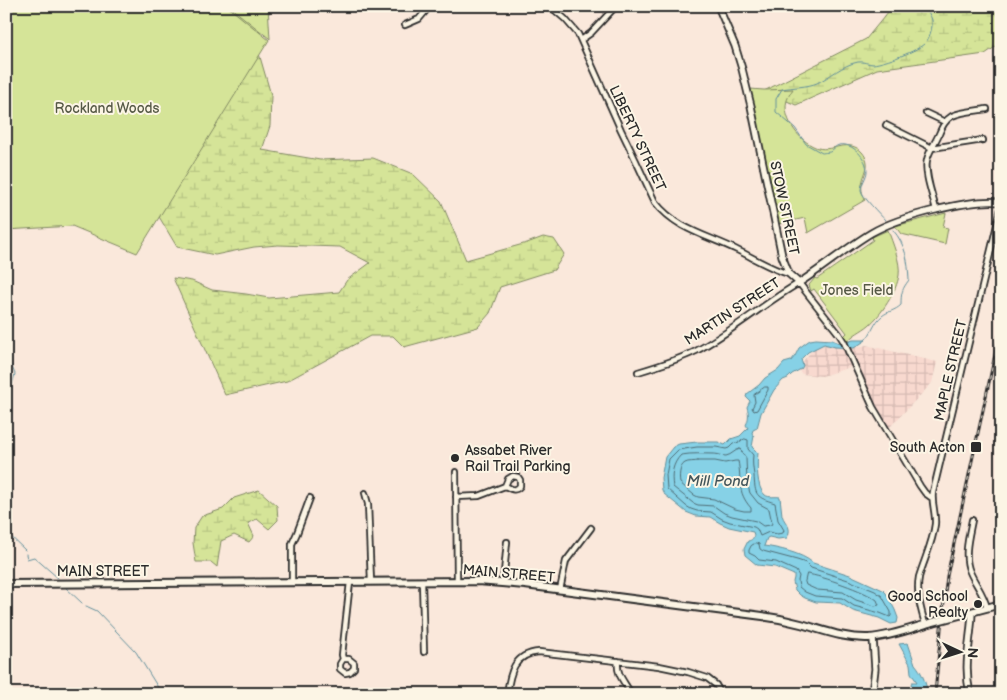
<svg xmlns="http://www.w3.org/2000/svg" width="1007" height="700" font-family="'Balsamiq Sans',sans-serif">
<defs>
<pattern id="industrial-grid" width="8" height="8" patternUnits="userSpaceOnUse" patternTransform="scale(1.25)"><rect width="8" height="8" fill="#f8d9cf"/><path d="M0 4h8M4 0v8" fill="none" stroke="#d5bab2"/></pattern>
<pattern id="wetland-marsh" width="20" height="14" patternUnits="userSpaceOnUse" patternTransform="scale(1.25)"><rect width="20" height="14" fill="#d5e498"/><path d="M1 5h8M5 5V1M11 12h8M15 12V8" fill="none" stroke="#b7c483"/></pattern>
</defs>
<rect width="100%" height="100%" fill="#fae8db"/>
<filter id="ink" filterUnits="userSpaceOnUse"><feTurbulence type="fractalNoise" baseFrequency=".02" numOctaves="2"/><feDisplacementMap in="SourceGraphic" scale="10" xChannelSelector="R" yChannelSelector="G"/><feConvolveMatrix kernelMatrix="1 2 1 2 8 2 1 2 1" color-interpolation-filters="sRGB"/></filter>
<g filter="url(#ink)">
<path fill="url(#industrial-grid)" d="M827 345 842 347 851 367 822 376 802 374 797 368 815 347Z
M866 345 937 362 932 383 889 428 865 384 848 346 861 347Z"/>
<path fill="url(#wetland-marsh)" stroke="#808862" d="M17 6H272L256 43 271 95 270 126 262 150 320 160 373 158 413 174 441 201 466 260 527 243 543 237 554 239 564 254 554 270 500 287 490 313 478 327 404 347 393 336H370L287 381 225 395 173 278 192 281 212 290 246 294 269 298 339 292 347 280 370 263 340 247 278 245 254 247 215 255 177 247 158 215Z
M893 6H1001V43L985 54 877 69 796 105 764 91 866 39Z
M259 490 277 506 278 520 269 529 257 519 248 523 254 536 249 542 234 535 221 541 217 567 211 562H196L193 543 194 528 202 516 223 509 234 498Z"/>
<path fill="#d5e498" stroke="#808862" d="M6 6H227L269 40 137 253 72 226 6 230V72L10 64Z
M229 6H268L270 39Z
M750 89 764 90 793 89C789 95 786 100 786 107 786 124 802 143 818 148 833 152 849 138 862 152 873 165 863 173 862 185 861 190 863 195 865 200L808 233 805 218 778 224Z
M946 213 943 227 948 228 945 244 901 234 895 226Z
M888 230C892 242 901 262 899 275 897 291 881 315 869 325 862 331 853 334 847 342L844 336 847 333 814 289 811 291 809 285 815 278 817 279 873 240 872 237Z"/>
<path fill="#86d1e6" stroke="#628f9b" d="M816 339 832 340 842 344 853 340H866L854 348 835 347 824 344 808 352 801 359 803 366 801 369 792 374 788 378 783 380 774 390 761 413 757 428 753 430 752 433 754 436 752 447 758 453C757 463 756 488 765 495 769 498 775 496 780 497 781 503 781 509 782 515 785 525 793 526 787 538L778 539 769 537 767 538 764 546C778 548 802 553 813 563L850 575 883 590 886 593 895 610 898 618 897 623 891 624 879 618 853 611 840 603 816 602 805 598 800 595 795 590 793 582 794 578V575L775 567 757 565 745 555 744 549 748 541C752 540 753 539 754 535L753 532 729 527 720 523 710 517 696 516 686 512 664 494 662 490 661 478 665 457 673 447 679 444 697 442H718L725 445 731 439 740 436 748 428 746 425C749 419 749 413 747 407L750 401 746 397 747 394 759 385 765 378 778 370 784 363 791 361 795 356 799 348 807 342 810 340Z
M908 643 915 664C922 672 926 683 928 694H916L911 684 912 682H917L911 673 910 664 899 644Z"/>
<g fill="none" stroke-linecap="round" stroke-linejoin="round">
<path stroke="#4f6d76" stroke-width="1" d="M765 387H768V390L757 410 754 411 752 408 755 402 754 395Z
M745 439 748 440V449L753 455C752 462 753 468 754 475 755 496 756 497 775 503L778 520 784 530 783 533 777 534 769 532 760 536 757 529 754 527 730 522 722 519 711 512 697 511 691 509 686 506 667 489 666 475 669 459 678 450 697 447H716L726 449 729 448 733 444 739 442Z
M740 449 746 458 747 483 750 493 758 503 769 509 772 523 771 525 763 526 756 521 732 516 724 513 714 506 698 505 693 503 673 487C671 475 672 464 681 455 692 453 703 454 714 454 718 454 722 456 726 456 732 455 734 450 740 449Z
M698 461H715L725 463 735 461H738C742 480 736 491 751 508V511H744L735 509 714 499 698 497 694 495 680 483C679 478 679 466 685 463 688 461 695 462 698 461Z
M756 543 759 544 760 549 763 551 797 560 806 563 811 568 848 580 875 591 882 596 891 612V616L890 617 880 613 854 606 842 598 815 596 805 592 799 587 798 581 799 576 796 571 776 562 759 560 755 556 749 553V550L751 546Z
M807 574C822 576 865 591 877 600L879 605 875 606 856 600 843 592 817 590 806 585 805 582Z"/>
<path stroke="#628f9b" stroke-width="1" d="M885 220C880 214 862 197 861 190 861 184 867 177 867 171 867 159 853 142 839 145 835 146 833 150 830 152 829 152 822 153 822 153L806 144 795 128 776 112V99L782 89C792 87 808 87 817 83 830 77 842 65 858 62 863 61 868 64 873 64 884 63 919 51 926 42 930 37 933 26 932 20 931 16 927 11 925 6
M865 340C872 334 874 322 882 316 888 311 895 311 901 305 901 293 902 289 909 280 908 261 906 245 893 230
M6 354 15 374 6 405
M6 532 25 550
M26 554 27 559 34 557 58 578
M65 587 82 603
M86 606 97 611 136 652 162 694"/>
<g stroke="#2b2b2b" stroke-width="8">
<path id="minor" d="M550 6 565 19 578 34 621 130 636 161 655 202C677 230 707 235 737 250 754 258 771 269 789 274
M405 25 419 19 430 6
M581 40 591 33 616 6
M926 113 945 122
M886 125 932 148
M932 148 983 140
M936 210C933 196 924 174 927 160 929 151 935 143 939 134 942 127 945 120 952 116 963 111 976 111 987 109
M638 372C658 366 678 360 696 351 733 331 763 304 799 283L839 334 844 342 873 407 920 486 925 493 932 498
M456 472 457 580
M365 493 368 504 371 582
M456 497 479 496 505 486 508 479 513 476 518 477 520 480V486C515 492 511 489 505 486
M972 520C969 536 963 556 970 572 975 584 984 594 987 608
M422 581 424 652
M292 582V544L297 533 310 498
M503 583 507 542
M560 590 566 561 591 528
M925 624C921 609 916 594 919 577 924 560 933 542 935 524 936 513 931 502 933 492L1001 208
M343 659 340 664V669L345 673 350 672 354 668V663L349 659H343L342 655 350 582
M618 661C616 675 625 682 631 694
M507 694C510 672 514 654 539 652L659 666 688 672 707 678 716 685 721 694"/>
</g>
<g stroke="#2b2b2b" stroke-width="9">
<path id="tertiary" d="M718 6 735 46 742 69 751 106 782 256 789 274 799 283C824 267 846 248 871 233 898 217 971 198 1001 202
M872 694 875 669 873 638
M970 694C963 663 971 642 972 612"/>
</g>
<g stroke="#2b2b2b" stroke-width="10">
<path id="secondary" d="M6 584 478 581 525 585 755 615C771 617 786 620 801 624 823 630 845 639 869 638 889 637 913 628 933 622
M952 617 1001 604"/>
</g>
<use href="#minor" stroke="#fcf5e5" stroke-width="4.5"/>
<use href="#tertiary" stroke="#fcf5e5" stroke-width="5.5"/>
<use href="#secondary" stroke="#fcf5e5" stroke-width="6"/>
<g stroke="#2b2b2b" stroke-width="3">
<path id="rail" d="M935 694 942 618 947 576 1001 327"/>
</g>
<use href="#rail" stroke="#fcf5e5" stroke-width="1" stroke-dasharray="4" stroke-linecap="butt"/>
<g stroke="#2b2b2b" stroke-width="10" stroke-linecap="butt">
<path id="secondary-bridge" d="M933 622 952 617"/>
</g>
<use href="#secondary-bridge" stroke="#fcf5e5" stroke-width="6"/>
</g>
</g>
<g fill="#2b2b2b" stroke="#fcf5e5" stroke-width="2">
<rect x="970" y="441" width="12" height="12" rx="2.5"/>
<circle cx="455" cy="458" r="5"/>
<circle cx="978" cy="604" r="5"/>
</g>
<g text-anchor="middle" stroke-width="4" stroke-linejoin="round" paint-order="stroke">
<g font-size="14" fill="#565946" stroke="#fcf5e5">
<text x="107" y="113">Rockland Woods</text>
<text x="857" y="295">Jones Field</text>
</g>
<g font-size="14" fill="#2b2b2b" stroke="#fcf5e5">
<text transform="translate(638 138) rotate(65)" y="5">LIBERTY STREET</text>
<text transform="translate(785 208) rotate(78)" y="5">STOW STREET</text>
<text transform="translate(732 311) rotate(-33)" y="5">MARTIN STREET</text>
<text transform="translate(950 370) rotate(-77)" y="5">MAPLE STREET</text>
<text x="103" y="576">MAIN STREET</text>
<text transform="translate(509 573) rotate(5)" y="5">MAIN STREET</text>
</g>
<g font-size="14" fill="#2b2b2b" stroke="#fcf5e5" text-anchor="end">
<text x="965" y="452">South Acton</text>
<text x="465" y="455" text-anchor="start">Assabet River<tspan x="465" dy="16">Rail Trail Parking</tspan></text>
<text x="968" y="601">Good School<tspan x="968" dy="16">Realty</tspan></text>
</g>
<g font-size="15" font-style="italic" fill="#42545a" stroke="#fcf5e5">
<text x="718" y="486">Mill Pond</text>
</g>
</g>
<rect width="1007" height="700" fill="none" stroke="#fcf5e5" stroke-width="25"/>
<rect x="12" y="12" width="982" height="675" fill="none" stroke="#2b2b2b" stroke-width="2" filter="url(#ink)"/>
<g transform="translate(960 652) rotate(94)" stroke="#fcf5e5" stroke-width="4" paint-order="stroke">
<path d="M0-4L9 19L0 12L-9 19Z" fill="#2b2b2b"/>
<text y="-8" font-size="14" font-weight="bold" text-anchor="middle" fill="#2b2b2b">N</text>
</g>
</svg>
